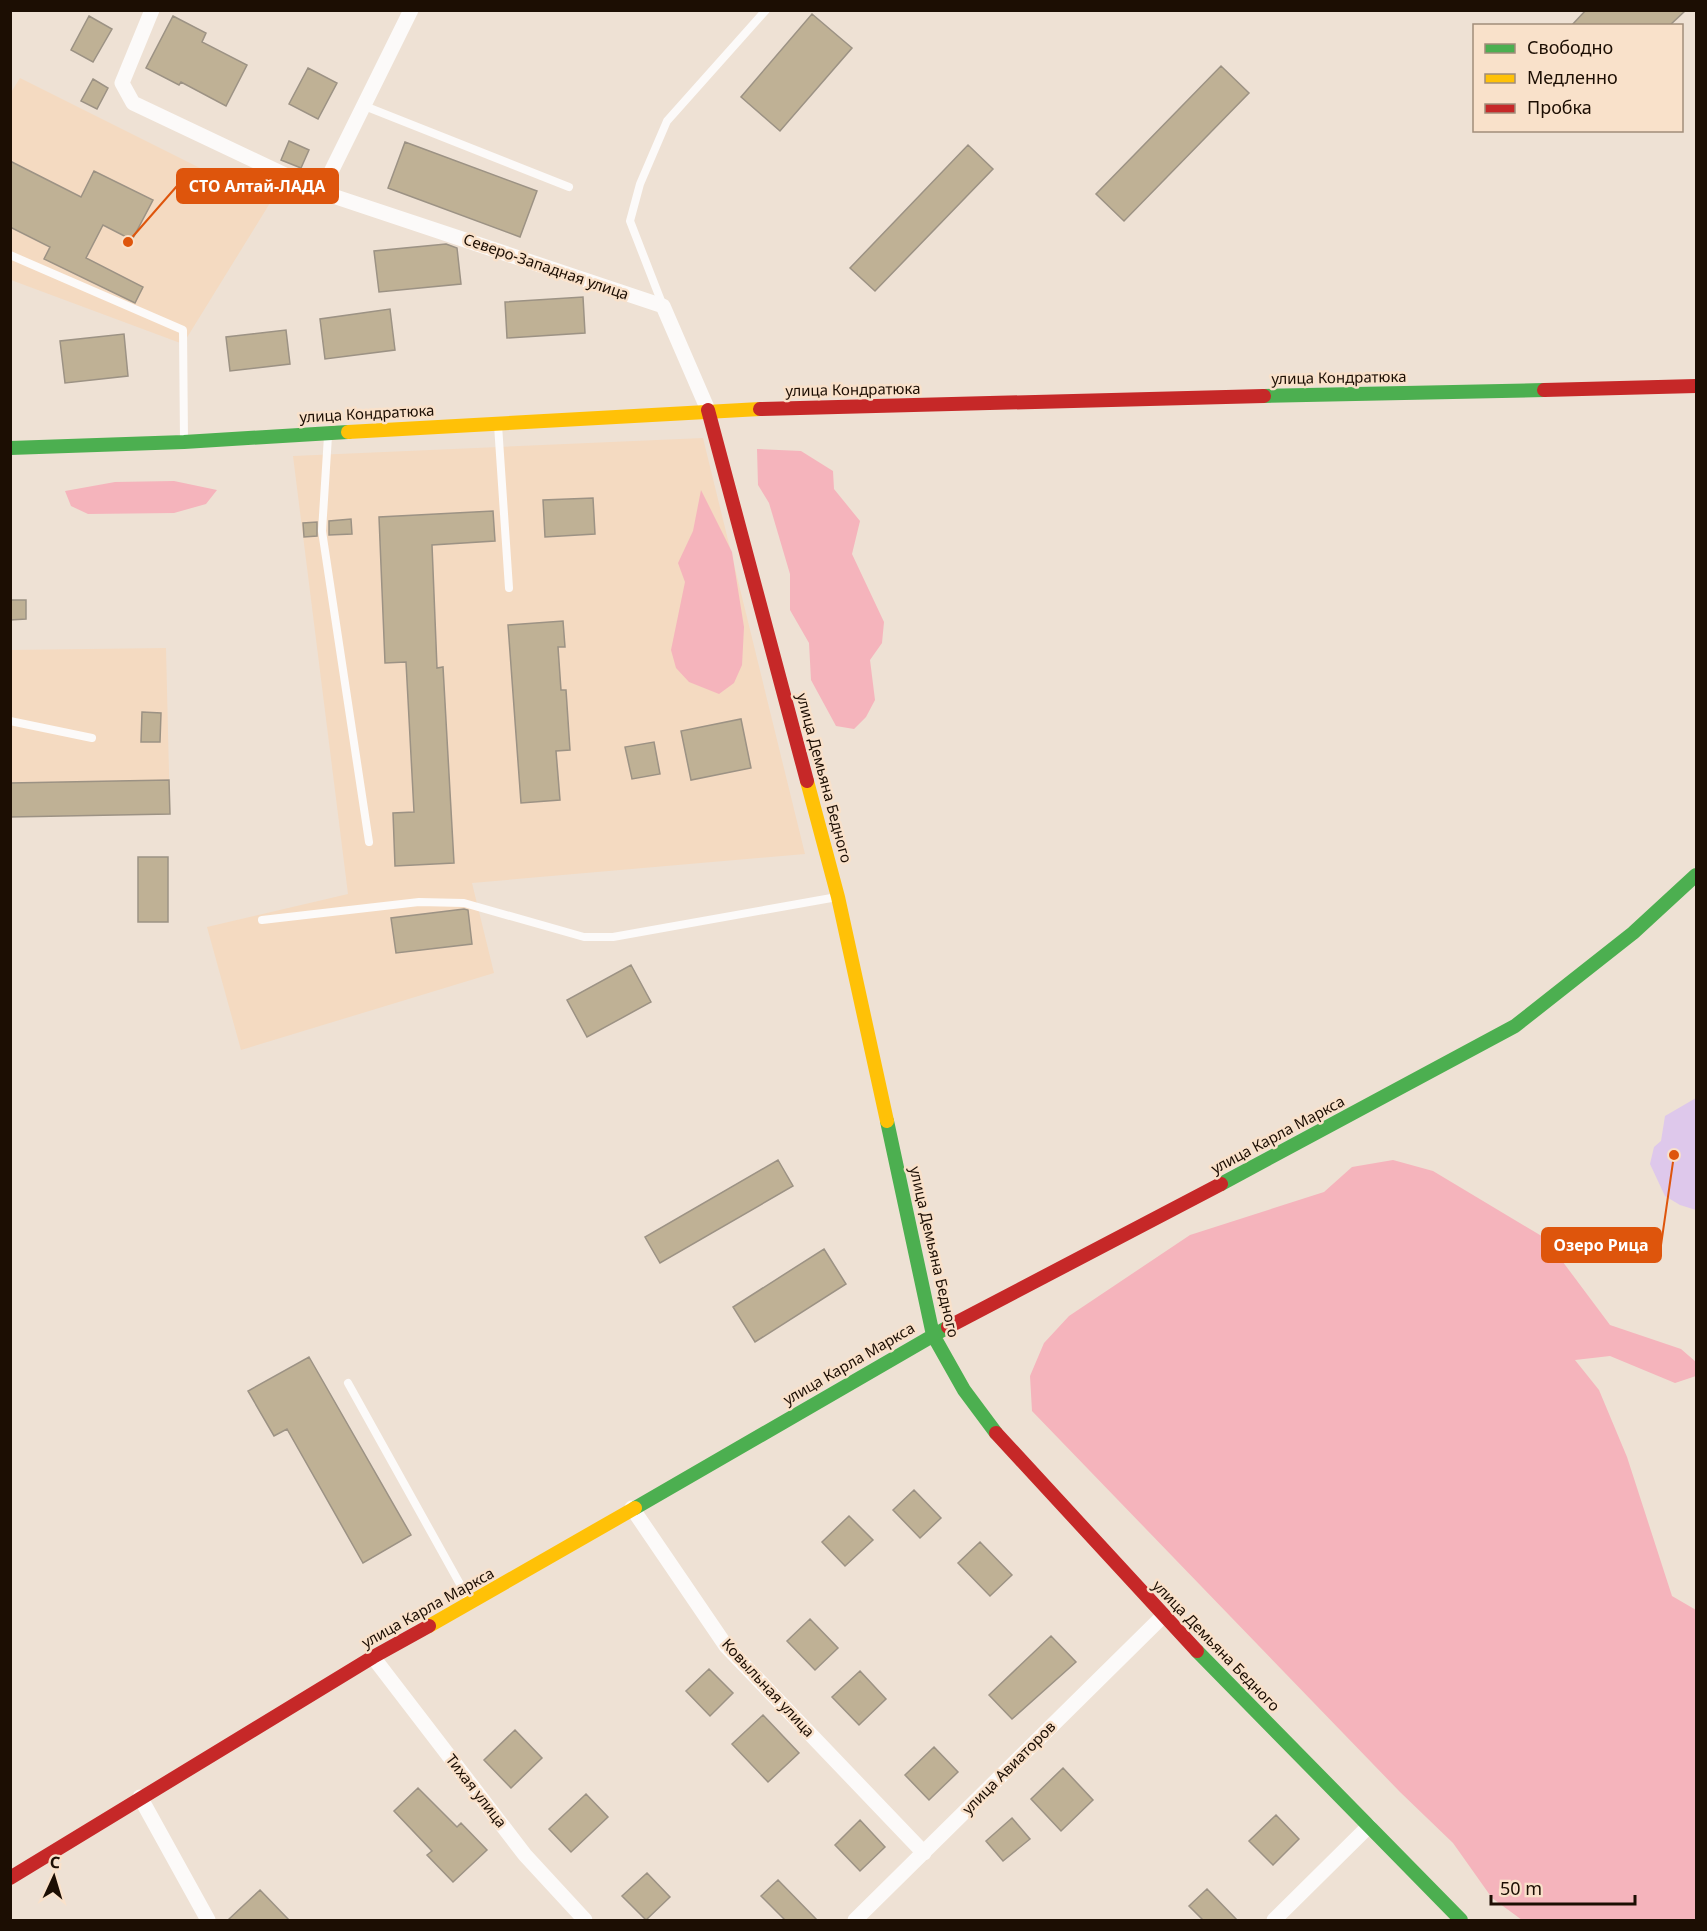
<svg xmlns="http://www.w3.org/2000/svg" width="1707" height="1931" font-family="'Noto Sans',sans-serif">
<rect width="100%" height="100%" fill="#eee1d4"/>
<path fill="#f4dac1" d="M20 78 270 203 183 344 11 280 10 94Z
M703 438 805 854 472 883 494 973 241 1050 207 927 348 894 293 456Z
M166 648 170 814 11 817 10 650Z"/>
<path fill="#f5b4bc" d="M757 449 801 451 833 471 834 489 860 521 852 554 884 622 882 643 870 660 875 700 866 717 854 729 836 726 811 680 809 643 790 610V574L769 503 758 485Z
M174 481 217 490 206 504 174 513 88 514 71 506 65 491 115 482Z
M701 490 732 552 744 627 742 665 734 683 719 694 689 682 676 668 671 650 685 582 678 563 693 531Z
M1393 1160 1433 1171 1545 1238 1610 1325 1681 1349 1696 1362V1376L1675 1383 1610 1356 1575 1360 1599 1390 1627 1457 1672 1596 1696 1610V1920H1522L1492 1898 1453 1843 1400 1792 1032 1411 1030 1376 1044 1343 1069 1316 1190 1235 1324 1192 1352 1167Z"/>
<path fill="#dec8eb" d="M1696 1098V1210L1680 1205 1665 1196 1650 1164 1654 1147 1661 1141 1665 1116Z"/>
<path fill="#bfb195" stroke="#9c9284" stroke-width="1.5" d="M1586 10H1686L1669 26H1571Z
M812 14 852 48 780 131 741 97Z
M89 16 112 29 93 62 71 50Z
M173 16 206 33 202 42 247 65 226 106 181 82 179 85 146 68Z
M1221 66 1249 93 1124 221 1096 194Z
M308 68 337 83 318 119 289 104Z
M93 79 108 88 97 109 81 101Z
M289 141 309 150 301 168 281 160Z
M405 142 537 191 520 237 388 188Z
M968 145 993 169 875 291 850 268Z
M10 161 81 197 94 171 153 200 132 240 103 225 86 258 143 287 135 303 44 259 50 247 10 227Z
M446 244 457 248 461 284 379 292 374 251Z
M583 297 585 333 507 338 505 302Z
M390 309 395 350 325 359 320 319Z
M286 330 290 364 230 371 226 337Z
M124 334 128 376 65 383 60 341Z
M593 498 595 534 545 537 543 500Z
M493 511 495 541 432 545 437 668 443 667 454 863 395 866 393 813 414 812 406 662 385 663 379 517Z
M351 519 352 534 329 535V521Z
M317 522V536L304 537 303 523Z
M10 600H26V619L10 620Z
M563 621 565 647H558L561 690H566L570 750 556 751 560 800 521 803 508 625Z
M142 712 161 713 160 742H141Z
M741 719 751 768 691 780 681 731Z
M654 742 660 774 632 779 625 747Z
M169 780 170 814 10 817V783Z
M138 857H168V922H138Z
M464 909 468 910 472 944 396 953 391 918Z
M631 965 651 1002 587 1037 567 1000Z
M778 1160 793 1186 660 1263 645 1237Z
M824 1249 846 1284 755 1342 733 1307Z
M309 1357 411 1535 363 1563 287 1429 274 1436 248 1391Z
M914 1490 941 1518 920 1538 893 1510Z
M849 1516 873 1540 845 1566 822 1542Z
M980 1542 1012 1575 990 1596 958 1563Z
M810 1619 838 1648 815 1670 787 1641Z
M1051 1636 1076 1662 1012 1719 989 1695Z
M709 1669 733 1693 710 1716 686 1691Z
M860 1671 886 1699 859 1725 832 1697Z
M763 1715 799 1753 768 1782 732 1744Z
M515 1730 542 1758 511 1788 484 1760Z
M934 1747 958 1772 929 1800 905 1775Z
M1063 1768 1093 1800 1061 1831 1031 1799Z
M418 1788 457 1827 461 1823 487 1850 453 1882 427 1855 432 1851 394 1811Z
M586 1794 608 1817 571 1852 549 1829Z
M1276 1815 1299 1839 1273 1865 1249 1841Z
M1012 1818 1030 1839 1003 1861 986 1841Z
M860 1820 885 1847 860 1871 835 1845Z
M647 1873 670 1897 646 1920 622 1896Z
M778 1880 817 1920H785L761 1896Z
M1207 1889 1237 1920H1203L1189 1906Z
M260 1890 289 1920H228Z"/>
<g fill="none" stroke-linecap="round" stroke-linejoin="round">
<path stroke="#fcfaf9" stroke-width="8" d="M362 105 569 187
M10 255 183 330 184 440
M663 306 630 221 640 184 667 121 766 10
M498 425 509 588
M328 436 322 531 369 842
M10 721 92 738
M262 920 419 902 464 903 584 937H613L837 897
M348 1383 470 1602"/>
<path stroke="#fcfaf9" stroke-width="15" d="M152 10 122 83 133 103 321 192 663 306 708 410
M321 192 411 10
M632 1508 726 1646 924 1853
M373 1657 525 1855 585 1920
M140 1797 208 1920
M855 1920 1163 1616
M1274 1920 1369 1826"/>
<path stroke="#4caf50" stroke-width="14" d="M1264 396 1544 390
M10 448 184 442 348 432
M887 1121 933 1335 964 1390 996 1433
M1221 1184 1515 1026 1633 933 1696 875
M635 1508 948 1327
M1197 1651 1461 1920"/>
<path stroke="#ffc107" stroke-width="14" d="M348 432 760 409
M807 781 838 897 887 1121
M429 1626 635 1508"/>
<path stroke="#c62828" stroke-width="14" d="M1544 390 1696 386
M760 409 1264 396
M708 410 807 781
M948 1327 1221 1184
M996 1433 1197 1651
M10 1878 373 1657 429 1626"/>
</g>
<g text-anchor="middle" stroke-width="5" stroke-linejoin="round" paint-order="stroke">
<g font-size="15" fill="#1c0e03" stroke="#f9e1ca">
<text transform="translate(546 267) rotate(19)" y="5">Северо-Западная улица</text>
<text transform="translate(1339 378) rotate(-1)" y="5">улица Кондратюка</text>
<text transform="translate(853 390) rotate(-1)" y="5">улица Кондратюка</text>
<text transform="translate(367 414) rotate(-3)" y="5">улица Кондратюка</text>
<text transform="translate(824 778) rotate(75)" y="5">улица Демьяна Бедного</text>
<text transform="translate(1278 1135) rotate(-28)" y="5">улица Карла Маркса</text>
<text transform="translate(934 1252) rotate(77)" y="5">улица Демьяна Бедного</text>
<text transform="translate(849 1364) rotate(-30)" y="5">улица Карла Маркса</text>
<text transform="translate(428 1608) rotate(-29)" y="5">улица Карла Маркса</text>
<text transform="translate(1216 1646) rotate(46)" y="5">улица Демьяна Бедного</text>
<text transform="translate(768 1688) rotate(47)" y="5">Ковыльная улица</text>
<text transform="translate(1009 1768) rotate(-45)" y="5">улица Авиаторов</text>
<text transform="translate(476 1791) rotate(52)" y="5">Тихая улица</text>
</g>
</g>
<path fill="none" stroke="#de550c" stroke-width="2" d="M128 242L177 186M1674 1155L1661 1245"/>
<g fill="#de550c" stroke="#f9e1ca" stroke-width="2">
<circle cx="128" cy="242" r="6"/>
<circle cx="1674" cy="1155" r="6"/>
</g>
<g fill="#de550c" stroke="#de550c" stroke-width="2">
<rect x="177" y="169" width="161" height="34" rx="6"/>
<rect x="1542" y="1228" width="119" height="34" rx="6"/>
</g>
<g font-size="16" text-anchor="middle" font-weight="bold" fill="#fff">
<text x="257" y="192">СТО Алтай-ЛАДА</text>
<text x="1601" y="1251">Озеро Рица</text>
</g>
<rect width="1707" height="1931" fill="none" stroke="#1c0e03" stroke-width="24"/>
<rect x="1473" y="24" width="210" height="108" fill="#f9e1ca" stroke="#a18d7a" stroke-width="1.5"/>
<rect x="1485" y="44" width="30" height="9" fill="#4caf50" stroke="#a18d7a" stroke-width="1.5"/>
<text x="1527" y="54" font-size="18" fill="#1c0e03">Свободно</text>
<rect x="1485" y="74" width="30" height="9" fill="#ffc107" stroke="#a18d7a" stroke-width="1.5"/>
<text x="1527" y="84" font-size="18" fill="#1c0e03">Медленно</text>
<rect x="1485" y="104" width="30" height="9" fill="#c62828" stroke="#a18d7a" stroke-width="1.5"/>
<text x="1527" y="114" font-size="18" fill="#1c0e03">Пробка</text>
<g transform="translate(54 1877) rotate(4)" stroke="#f9e1ca" stroke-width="4.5" paint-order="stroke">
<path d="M0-4.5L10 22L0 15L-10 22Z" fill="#1c0e03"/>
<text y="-9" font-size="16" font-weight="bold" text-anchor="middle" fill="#1c0e03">С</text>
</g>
<path d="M1491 1895v9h144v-9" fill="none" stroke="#1c0e03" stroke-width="3"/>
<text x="1500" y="1895" font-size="18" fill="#1c0e03" stroke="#f9e1ca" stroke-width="4.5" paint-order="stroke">50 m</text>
</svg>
